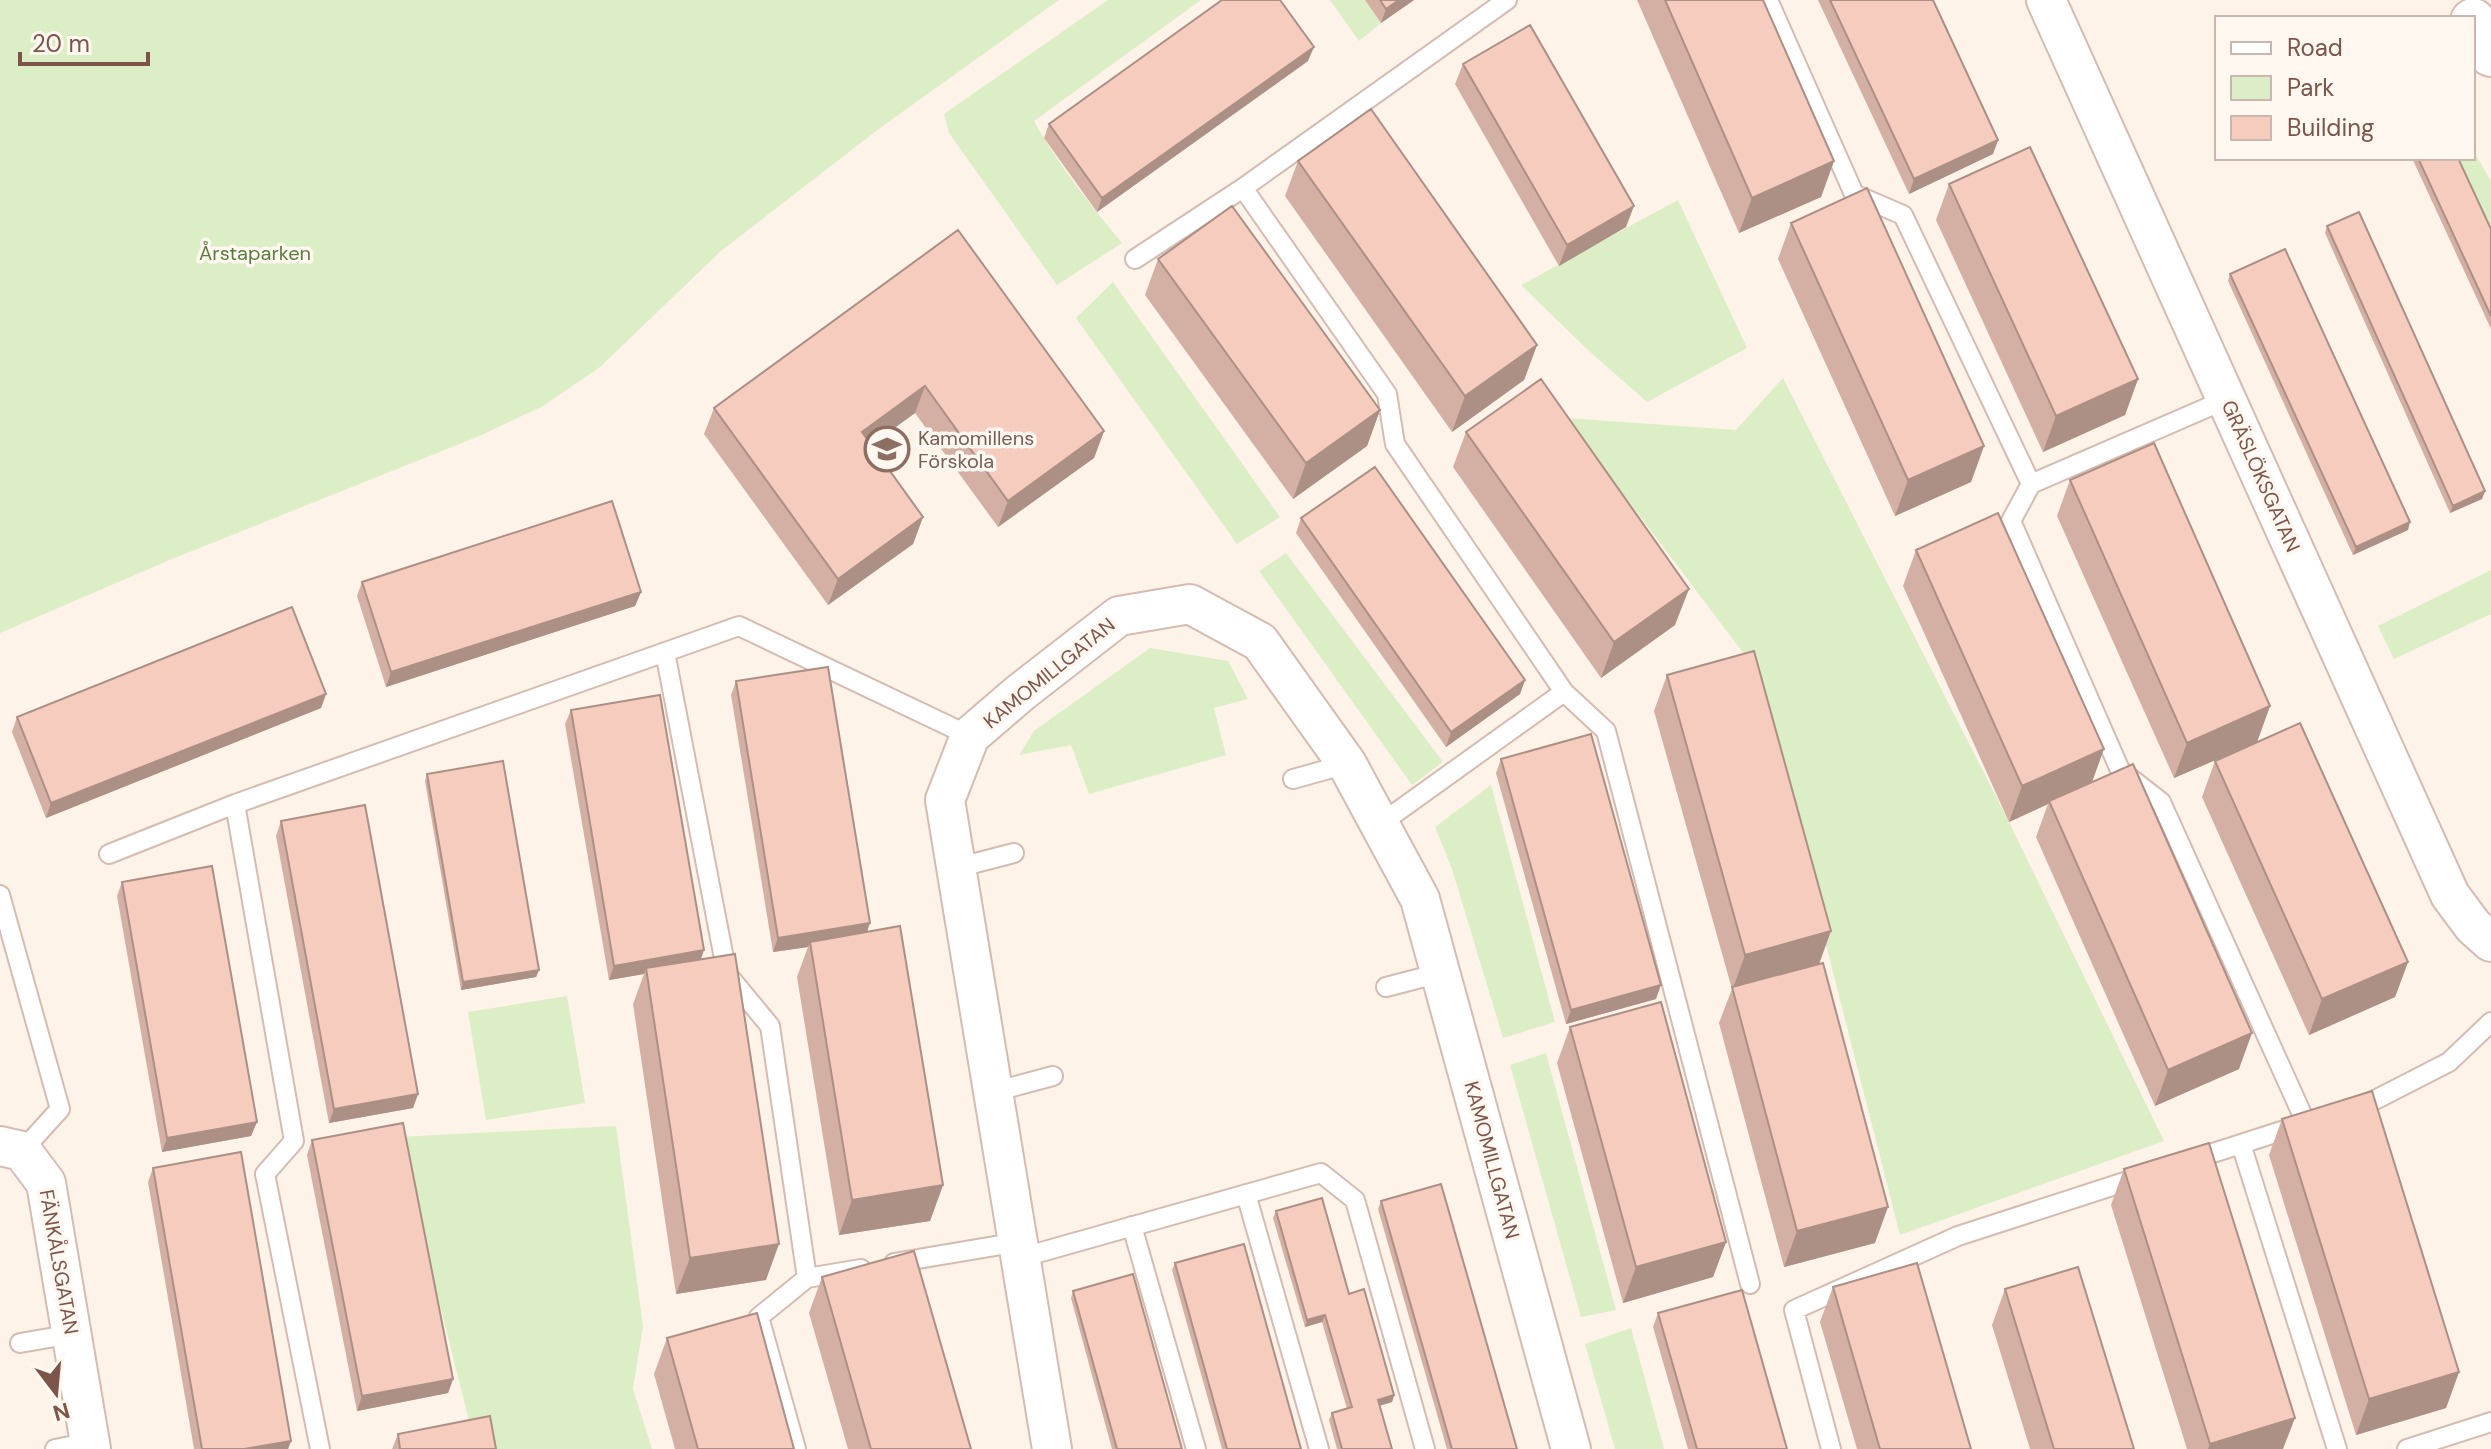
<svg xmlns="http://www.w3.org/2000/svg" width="2491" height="1449" font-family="'DM Sans',sans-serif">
<rect width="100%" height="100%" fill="#fef3e9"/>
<path fill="#dceec5" d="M0 0H1059L880 128 721 251 600 367 543 406 477 437 172 559 0 633Z
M1108 0H1201L1034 121C1057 164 1091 205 1122 243L1057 285 949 133 944 114Z
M1330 0H1365L1381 23 1359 41Z
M2473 150 2491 181V242L2452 158H2473Z
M1678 200 1747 348 1647 402 1588 350 1521 285Z
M1113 282 1280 517 1237 544 1076 318Z
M1783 378 2009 822 2164 1141 1900 1235 1756 670 1566 418 1736 430Z
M1286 553 1443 762 1412 785 1259 571Z
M2491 570V614L2394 659 2378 626Z
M1150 648 1228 661 1248 699 1214 708 1226 755 1089 794 1071 745 1019 755 1034 731Z
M1491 785 1555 1022 1503 1038 1452 869 1435 827Z
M567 996 585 1103 486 1120 468 1012Z
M1546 1053 1616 1310 1581 1317 1510 1065Z
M616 1126 643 1326 633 1389 652 1449H476L398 1137Z
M1631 1328 1664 1449H1615L1585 1344Z"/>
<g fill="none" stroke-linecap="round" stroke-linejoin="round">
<g stroke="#d5bbb0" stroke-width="22">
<path id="service" d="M1768 0 1854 194 1903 215 2031 484 2011 521 2120 770 2161 802 2306 1123
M1243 188 1387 394 1395 444 1564 692 1606 731 1750 1284
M1135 259 1243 188 1507 0
M2031 484 2227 399
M665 652 727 974 770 1026 807 1278 759 1317 796 1449
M1293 779 1347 764
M235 804 294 1141 265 1174 320 1449
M1380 824 1564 692
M109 854 235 804 739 626 970 736
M956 868 1014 853
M0 895 60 1109 22 1151
M1386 987 1440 973
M993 1092 1053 1076
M2352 1108 2369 1103 2449 1062 2491 1022
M2297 1126 2241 1144 2337 1449
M2191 1160 2241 1144
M1246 1194 1319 1449
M1132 1226 1196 1449
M1020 1258 1321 1173 1355 1200 1425 1449
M894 1263 1018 1242
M807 1278 861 1269
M20 1343 72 1334
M55 1449 90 1442
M1831 1449 1794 1310 1958 1236 2140 1177
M2407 1449 2491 1422"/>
</g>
<g stroke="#d5bbb0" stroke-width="42">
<path id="minor" d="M2046 0 2450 895 2473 926 2491 942
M0 1146 22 1151 46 1183 91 1449
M1052 1449 945 800 970 736 1020 693 1119 616 1190 604 1260 642 1347 764 1420 899 1571 1449"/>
</g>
<g stroke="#dabcaf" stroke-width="48">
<path id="secondary" d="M2473 21 2491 54"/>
</g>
<use href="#service" stroke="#fff" stroke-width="18"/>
<use href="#minor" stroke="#fff" stroke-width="38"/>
<use href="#secondary" stroke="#fff" stroke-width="44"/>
</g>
<path fill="#d4afa3" d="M1365 0H1414L1381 23Z
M1637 0H1763L1834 161 1821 197 1739 233Z
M1818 0H1933L1998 140 1993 154 1909 194Z
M1308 61 1097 212 1044 138 1049 124Z
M1463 64 1626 227 1559 266 1455 84Z
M2412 158H2458L2491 229V329Z
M1298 161 1537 345 1524 380 1452 432 1285 196Z
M1949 184 2138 379 2125 415 2043 452 1936 220Z
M1791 223 1984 446 1971 482 1895 516 1778 259Z
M2327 226 2485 491 2482 499 2450 513 2325 233Z
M958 230 1104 431 1094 458 998 527 915 413 871 445 923 517 913 544 828 605 704 434 714 408Z
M1158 259 1380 410 1367 446 1293 499 1145 295Z
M2230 274 2408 530 2353 555 2228 281Z
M1466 432 1675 625 1601 678 1453 467Z
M2070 480 2270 706 2257 742 2408 962 2395 997 2309 1035 2202 797 2215 761 2227 755 2174 778 2057 516Z
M1301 518 1525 680 1520 694 1446 747 1296 533Z
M1916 550 2092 782 2239 1069 2155 1106 2036 837 2048 804 2009 822 1903 586Z
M362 582 641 592 635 606 386 687 357 596Z
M1667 675 1819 965 1875 1243 1784 1267 1719 1023 1732 989 1654 711Z
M736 681 867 932 943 1185 930 1221 839 1235 797 977 808 947 773 952 731 695Z
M326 694 321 708 46 818 12 732 17 717Z
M571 710 700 959 766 1280 676 1294 633 1004 644 974 609 980 565 724Z
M1501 759 1656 999 1566 1024 1496 773Z
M427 774 539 970 536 977 461 990 425 781Z
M281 821 418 1094 413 1108 329 1123 276 836Z
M122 882 257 1122 251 1136 162 1152 117 896Z
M1570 1027 1726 1242 1713 1277 1623 1303 1557 1063Z
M2282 1119 2459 1372 2446 1408 2356 1435 2269 1155Z
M312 1140 453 1379 448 1393 357 1411 307 1155Z
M153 1168 291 1441 288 1449H194L148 1182Z
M2124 1169 2283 1449H2187L2111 1205Z
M1381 1201 1517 1449H1447L1378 1209Z
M1276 1211 1349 1294 1394 1395 1392 1402 1379 1406 1392 1449H1337L1329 1420 1332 1413 1347 1409 1322 1322 1305 1327 1273 1218Z
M1175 1263 1301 1449H1222L1172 1270Z
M822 1277 971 1449H848L809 1313Z
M1833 1287 1971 1449H1857L1820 1322Z
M2005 1289 2134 1449H2030L1992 1325Z
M1073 1291 1182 1449H1112L1071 1298Z
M1658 1313 1787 1449H1688L1653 1327Z
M667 1338 794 1449H675L654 1374Z
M398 1434 496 1449H392Z"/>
<path fill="#ac8f85" d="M1399 0H1414L1381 23 1386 9Z
M1314 47 1308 61 1097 212 1102 198Z
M1998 140 1993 154 1909 194 1914 179Z
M1834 161 1821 197 1739 233 1752 198Z
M1634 206 1626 227 1559 266 1567 245Z
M1537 345 1524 380 1452 432 1465 396Z
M2138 379 2125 415 2043 452 2056 416Z
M925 386 915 413 852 459 862 432Z
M1380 410 1367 446 1293 499 1306 463Z
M1104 431 1094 458 998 527 1008 501Z
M1984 446 1971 482 1895 516 1908 480Z
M2485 491 2482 499 2450 513 2453 506Z
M923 517 913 544 828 605 838 579Z
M2410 522 2408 530 2353 555 2356 547Z
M1689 589 1675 625 1601 678 1614 642Z
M641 592 635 606 386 687 391 672Z
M1525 680 1520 694 1446 747 1451 732Z
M326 694 321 708 46 818 51 803Z
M2270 706 2257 742 2174 778 2187 743Z
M2104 749 2091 785 2049 801 2048 804 2009 822 2022 786Z
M870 923 865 938 810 942 808 947 773 952 778 938Z
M1831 931 1818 967 1732 991 1745 955Z
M704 950 699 965 646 968 644 974 609 980 614 966Z
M2408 962 2395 997 2309 1035 2322 999Z
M539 970 536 977 461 990 463 982Z
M1661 985 1656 999 1566 1024 1571 1010Z
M2252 1033 2239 1069 2155 1106 2168 1070Z
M418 1094 413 1108 329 1123 334 1109Z
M257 1122 251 1136 162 1152 167 1138Z
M943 1185 930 1221 839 1235 852 1200Z
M1888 1207 1875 1243 1784 1267 1797 1231Z
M1726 1242 1713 1277 1623 1303 1636 1267Z
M779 1244 766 1280 676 1294 690 1258Z
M1325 1315 1322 1322 1305 1327 1307 1320Z
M2459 1372 2446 1408 2356 1435 2369 1399Z
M453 1379 448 1393 357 1411 362 1396Z
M1394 1395 1392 1402 1375 1407 1378 1400Z
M2295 1418 2283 1449H2208L2210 1444Z
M291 1441 288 1449H244Z"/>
<path fill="#f6ccbe" stroke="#ac8f85" stroke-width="2" d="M1222 0H1280L1314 47 1102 198 1049 124Z
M1380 0H1399L1386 9Z
M1665 0H1763L1834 161 1752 198Z
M1830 0H1933L1998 140 1914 179Z
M1530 25 1634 206 1567 245 1463 64Z
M1371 109 1537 345 1465 396 1298 161Z
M2030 147 2138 379 2056 416 1949 184Z
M2418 158H2458L2491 229V316Z
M1867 188 1984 446 1908 480 1791 223Z
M1232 206 1380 410 1306 463 1158 259Z
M2359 212 2485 491 2453 506 2327 226Z
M958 230 1104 431 1008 501 925 386 862 432 923 517 838 579 714 408Z
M2285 249 2410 522 2356 547 2230 274Z
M1541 379 1689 589 1614 642 1466 432Z
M2154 443 2270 706 2187 743 2070 480Z
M1375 467 1525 680 1451 732 1301 518Z
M612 501 641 592 391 672 362 582Z
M1998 513 2104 749 2022 786 1916 550Z
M292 607 326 694 51 803 17 717Z
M1754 651 1831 931 1745 955 1667 675Z
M828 667 870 923 778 938 736 681Z
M660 695 704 950 614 966 571 710Z
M2300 723 2408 962 2322 999 2215 761Z
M1591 734 1661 985 1571 1010 1501 759Z
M503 761 539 970 463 982 427 774Z
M2133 764 2252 1033 2168 1070 2049 801Z
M365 805 418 1094 334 1109 281 821Z
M212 866 257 1122 167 1138 122 882Z
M900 926 943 1185 852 1200 810 942Z
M735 954 779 1244 690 1258 646 968Z
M1823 963 1888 1207 1797 1231 1732 987Z
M1661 1002 1726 1242 1636 1267 1570 1027Z
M2372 1091 2459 1372 2369 1399 2282 1119Z
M403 1123 453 1379 362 1396 312 1140Z
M2209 1143 2295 1418 2210 1444 2124 1169Z
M241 1152 291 1441 244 1449H202L153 1168Z
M1441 1184 1517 1449H1452L1381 1201Z
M1322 1198 1349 1294 1364 1289 1394 1395 1378 1400 1392 1449H1342L1332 1413 1352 1407 1325 1315 1307 1320 1276 1211Z
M1244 1244 1301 1449H1227L1175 1263Z
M914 1251 971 1449H871L822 1277Z
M1917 1263 1971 1449H1880L1833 1287Z
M2078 1267 2134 1449H2054L2005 1289Z
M1133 1274 1182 1449H1117L1073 1291Z
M1742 1290 1787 1449H1697L1658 1313Z
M757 1313 794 1449H698L667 1338Z
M490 1416 496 1449H400L398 1434Z"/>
<defs>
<g id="school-ring" transform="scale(2.3)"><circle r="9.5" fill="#fff8f1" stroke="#8d6e63" stroke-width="1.5"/><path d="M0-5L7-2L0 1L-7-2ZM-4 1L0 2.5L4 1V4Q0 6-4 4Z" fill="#8d6e63"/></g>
</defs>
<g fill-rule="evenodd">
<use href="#school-ring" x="887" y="449"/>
</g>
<g text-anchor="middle" stroke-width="7" stroke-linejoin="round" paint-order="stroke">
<g font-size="20" fill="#597c3d" stroke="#fff8f1">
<text x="255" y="260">Årstaparken</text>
</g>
<g font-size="20" fill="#785e54" stroke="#fff8f1" text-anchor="start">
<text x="918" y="445">Kamomillens<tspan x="918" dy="23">Förskola</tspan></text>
</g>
<g font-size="20" fill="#7c5449" stroke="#fff8f1">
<text transform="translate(2261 476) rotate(66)" y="7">GRÄSLÖKSGATAN</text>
<text transform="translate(1049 673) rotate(-39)" y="7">KAMOMILLGATAN</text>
<text transform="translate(1492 1160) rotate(75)" y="7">KAMOMILLGATAN</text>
<text transform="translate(59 1262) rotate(80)" y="7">FÄNKÅLSGATAN</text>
</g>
</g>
<rect x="2215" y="16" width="260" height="144" fill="#fff8f1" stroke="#cbb6ae" stroke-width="2"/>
<rect x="2231" y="42" width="40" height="12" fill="#ffffff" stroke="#cbb6ae" stroke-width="2"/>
<text x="2287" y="56" font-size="24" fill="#7c5449">Road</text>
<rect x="2231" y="76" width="40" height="24" fill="#dceec5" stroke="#cbb6ae" stroke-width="2"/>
<text x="2287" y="96" font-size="24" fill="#7c5449">Park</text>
<rect x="2231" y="116" width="40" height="24" fill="#f6ccbe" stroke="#cbb6ae" stroke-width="2"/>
<text x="2287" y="136" font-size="24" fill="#7c5449">Building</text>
<g transform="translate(56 1393) rotate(164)" stroke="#fff8f1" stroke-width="6" paint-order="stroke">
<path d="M0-6L14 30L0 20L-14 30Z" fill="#7c5449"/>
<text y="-12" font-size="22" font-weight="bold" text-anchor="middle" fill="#7c5449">N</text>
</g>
<path d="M20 52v12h128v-12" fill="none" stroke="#7c5449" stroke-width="4"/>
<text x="32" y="52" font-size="24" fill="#7c5449" stroke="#fff8f1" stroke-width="6" paint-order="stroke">20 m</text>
</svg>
